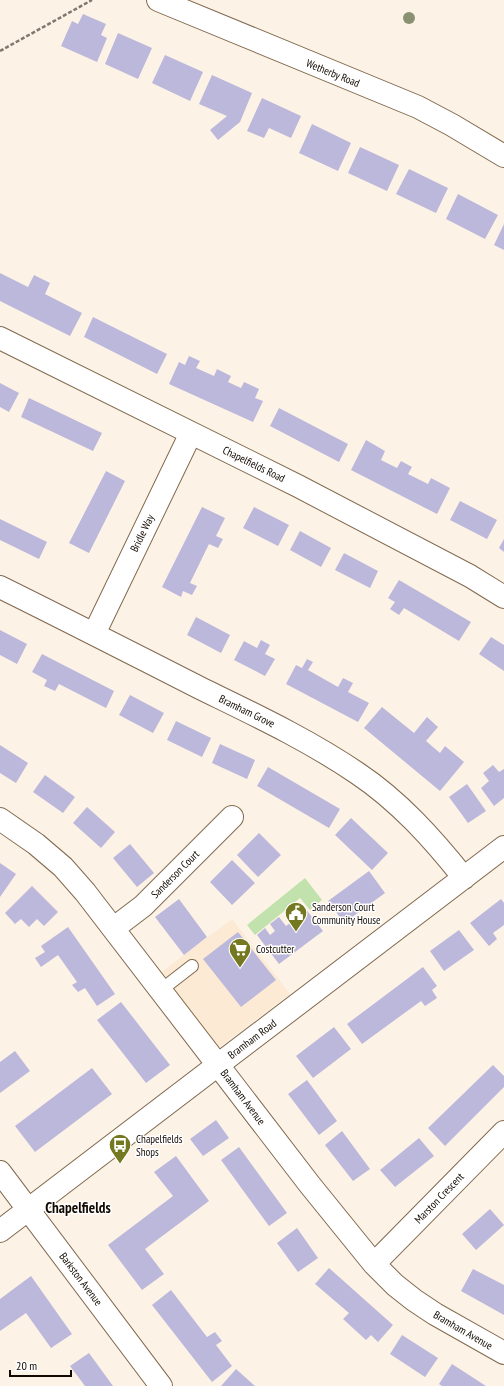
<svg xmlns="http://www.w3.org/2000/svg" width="504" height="1386" font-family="'PT Sans Narrow',sans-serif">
<rect width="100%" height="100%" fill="#fdf2e6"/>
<path fill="#fdead4" d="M232 919 290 994 217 1049 160 973Z"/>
<path fill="#c2e2ad" d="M305 878 322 900 310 910 300 898 255 935 247 925Z"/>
<path fill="#bcb8db" d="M83 14 106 24 101 35 107 38 97 62 61 46 72 21 78 24Z
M118 33 152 48 138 79 105 64Z
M165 55 203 72 190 101 152 83Z
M212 75 252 93 240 122 218 140 210 130 227 116 199 104Z
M262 98 301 116 291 138 269 128 264 138 247 131Z
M312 124 351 143 338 171 299 153Z
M360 147 399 165 387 191 348 173Z
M409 169 448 188 436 213 396 194Z
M458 194 498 215 485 239 446 219Z
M504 224V250L494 245Z
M0 273 28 287 34 275 50 283 45 294 82 313 70 336 0 301Z
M93 317 167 354 157 374 84 337Z
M189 356 200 361 196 368 214 376 217 369 231 376 228 382 241 388 244 382 259 389 255 398 263 401 253 422 169 384 179 362 185 365Z
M0 383 19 393 9 412 0 407Z
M29 398 102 433 93 451 21 417Z
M279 408 348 444 339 462 270 426Z
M366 440 385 451 381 460 397 468 401 461 412 467 408 474 428 484 431 478 450 488 437 514 351 470Z
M106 471 125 481 89 553 69 543Z
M460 501 497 520 487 539 450 520Z
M202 507 225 518 216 536 223 539 218 548 209 544 190 583 197 586 192 595 183 591 181 597 162 587Z
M254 507 289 525 278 546 243 528Z
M0 519 47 542 39 559 0 540Z
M300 531 331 548 321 567 290 550Z
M504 539V552L499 548Z
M344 553 378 571 370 588 335 570Z
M399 580 471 622 459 641 404 608 399 615 390 609 395 602 388 598Z
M196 617 230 635 221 653 187 635Z
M0 630 27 644 17 664 0 655Z
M491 637 504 645V671L479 654Z
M261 640 270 645 265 654 275 659 265 676 234 660 244 641 257 648Z
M42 654 114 691 106 708 59 684 55 691 44 686 47 680 32 672Z
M307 659 313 662 308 670 338 687 343 678 353 683 348 692 369 703 358 722 286 684 296 665 302 668Z
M130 695 164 713 153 733 119 715Z
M382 707 414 733 427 717 438 727 426 741 440 753 445 746 464 762 440 791 364 728Z
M176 721 211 738 202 757 167 740Z
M220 744 255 760 247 779 212 763Z
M0 745 28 763 16 783 0 773Z
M493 765 499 772 504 769V798L494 806 481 788 489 781 483 773Z
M268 767 340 809 329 828 257 786Z
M45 775 75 797 63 813 33 792Z
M467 784 486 811 468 823 449 797Z
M87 807 115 832 101 848 73 823Z
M351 818 388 853 372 870 335 835Z
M259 833 281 855 258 877 237 855Z
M130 844 154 873 137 887 113 858Z
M232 860 255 883 232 905 210 882Z
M0 863 16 874 0 897Z
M369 871 385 893 344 923 328 901Z
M32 886 58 912 44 926 37 919 29 927 21 919 15 924 5 913Z
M179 899 207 937 184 955 155 917Z
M501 899 504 903V925L493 933 497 939 489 946 470 923Z
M301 903 323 931 279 964 257 935 265 928 270 935 275 931 270 924 279 917 286 926 302 914 296 906Z
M68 927 115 994 97 1006 85 988 78 992 72 985 77 982 58 955 41 967 35 958 45 952 41 946Z
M459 930 474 950 444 971 430 951Z
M238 932 276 980 241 1007 203 959Z
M423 967 437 986 432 990 437 998 425 1006 421 1001 362 1044 347 1024Z
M121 1002 170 1065 146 1083 97 1020Z
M334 1027 351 1049 313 1078 296 1056Z
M15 1051 30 1071 0 1093V1062Z
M493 1065 504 1076V1087L445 1146 428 1128Z
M92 1068 112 1094 35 1152 15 1126Z
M307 1080 337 1121 319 1135 288 1094Z
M216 1120 229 1138 203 1156 190 1139Z
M342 1131 370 1169 353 1181 325 1145Z
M419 1138 434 1156 395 1187 380 1170Z
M239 1147 287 1213 269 1226 221 1160Z
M176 1156 209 1201 145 1249 164 1274 142 1290 108 1245 173 1196 154 1172Z
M490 1209 504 1225 476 1250 462 1234Z
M297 1228 318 1258 298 1272 277 1243Z
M329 1268 393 1325 378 1342 371 1335 366 1340 343 1319 349 1313 315 1284Z
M473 1269 504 1285V1315L461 1291Z
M31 1276 72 1334 51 1348 26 1313 0 1331V1299Z
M171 1290 207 1337 215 1332 222 1341 216 1345 232 1366 212 1382 152 1305Z
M402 1335 438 1358 425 1377 390 1354Z
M89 1353 113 1386H85L70 1366Z
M452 1364 486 1386H442L439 1384Z
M236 1369 255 1386H221Z"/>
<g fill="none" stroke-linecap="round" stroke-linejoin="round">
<g stroke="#816a4f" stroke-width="14">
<path id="service" d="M161 990 192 966"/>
</g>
<g stroke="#816a4f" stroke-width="24">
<path id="minor" d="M0 338 298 486 470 576 504 597
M0 587C67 620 133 654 200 688 253 714 307 739 357 773 399 801 433 839 464 878
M94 634 191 433
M0 819 36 844 63 867 85 892 310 1185 374 1264 395 1285 414 1300 435 1314 504 1353
M114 928 143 906 232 817
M0 1172 161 1386
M0 1231 504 847
M374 1264 504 1132"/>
</g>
<g stroke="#816a4f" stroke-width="24">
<path id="secondary" d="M158 0 418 107 452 125 504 156"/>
</g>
<path stroke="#80776d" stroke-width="2.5" stroke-dasharray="4 2" stroke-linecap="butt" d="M0 51 92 0"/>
<use href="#service" stroke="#fff" stroke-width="12"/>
<use href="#minor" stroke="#fff" stroke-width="22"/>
<use href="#secondary" stroke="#fff" stroke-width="22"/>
</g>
<circle fill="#889271" cx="409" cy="18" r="6"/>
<defs>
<g id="civic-pin" transform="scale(1.15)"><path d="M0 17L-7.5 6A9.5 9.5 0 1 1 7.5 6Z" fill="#747820" stroke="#fff"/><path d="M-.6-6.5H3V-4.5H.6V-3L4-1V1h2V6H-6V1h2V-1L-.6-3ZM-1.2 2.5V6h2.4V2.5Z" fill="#fff"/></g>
<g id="supermarket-pin" transform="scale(1.15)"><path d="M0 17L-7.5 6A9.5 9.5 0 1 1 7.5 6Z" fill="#747820" stroke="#fff"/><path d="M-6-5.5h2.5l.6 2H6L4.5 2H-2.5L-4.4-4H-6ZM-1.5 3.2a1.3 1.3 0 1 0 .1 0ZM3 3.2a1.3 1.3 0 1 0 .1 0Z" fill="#fff"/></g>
<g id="bus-pin" transform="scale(1.15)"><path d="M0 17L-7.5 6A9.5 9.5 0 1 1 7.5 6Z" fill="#747820" stroke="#fff"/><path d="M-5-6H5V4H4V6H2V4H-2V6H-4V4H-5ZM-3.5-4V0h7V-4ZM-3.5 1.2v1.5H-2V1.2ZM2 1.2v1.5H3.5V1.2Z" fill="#fff"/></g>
</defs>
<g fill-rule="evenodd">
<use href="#civic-pin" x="296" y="913"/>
<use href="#supermarket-pin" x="240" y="949"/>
<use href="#bus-pin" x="120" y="1145"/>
</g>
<g text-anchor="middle" stroke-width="3" stroke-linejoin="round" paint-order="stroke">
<g font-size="11" fill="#120a02" stroke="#fff">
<text transform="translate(333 73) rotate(22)" y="4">Wetherby Road</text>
<text transform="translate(254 464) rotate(26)" y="4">Chapelfields Road</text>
<text transform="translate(142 533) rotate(-64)" y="4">Bridle Way</text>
<text transform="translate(247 711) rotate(26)" y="4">Bramham Grove</text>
<text transform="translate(175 874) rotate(-45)" y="4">Sanderson Court</text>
<text transform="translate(252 1039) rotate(-37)" y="4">Bramham Road</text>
<text transform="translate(243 1097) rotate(53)" y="4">Bramham Avenue</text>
<text transform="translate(439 1198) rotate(-46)" y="4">Marston Crescent</text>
<text transform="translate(81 1279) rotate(53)" y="4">Barkston Avenue</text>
<text transform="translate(463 1330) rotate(30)" y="4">Bramham Avenue</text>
</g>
<g font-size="11" fill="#120a02" stroke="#fff" text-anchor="start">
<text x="312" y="911">Sanderson Court<tspan x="312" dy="13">Community House</tspan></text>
<text x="256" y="953">Costcutter</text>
<text x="136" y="1143">Chapelfields<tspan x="136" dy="13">Shops</tspan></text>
</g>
<g font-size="15" font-weight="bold" fill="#120a02" stroke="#fff">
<text x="78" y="1213">Chapelfields</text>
</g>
</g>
<path d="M10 1370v6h61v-6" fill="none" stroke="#120a02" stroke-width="2"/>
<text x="16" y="1370" font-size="12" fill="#120a02" stroke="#ffffff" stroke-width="3" paint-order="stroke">20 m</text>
</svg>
